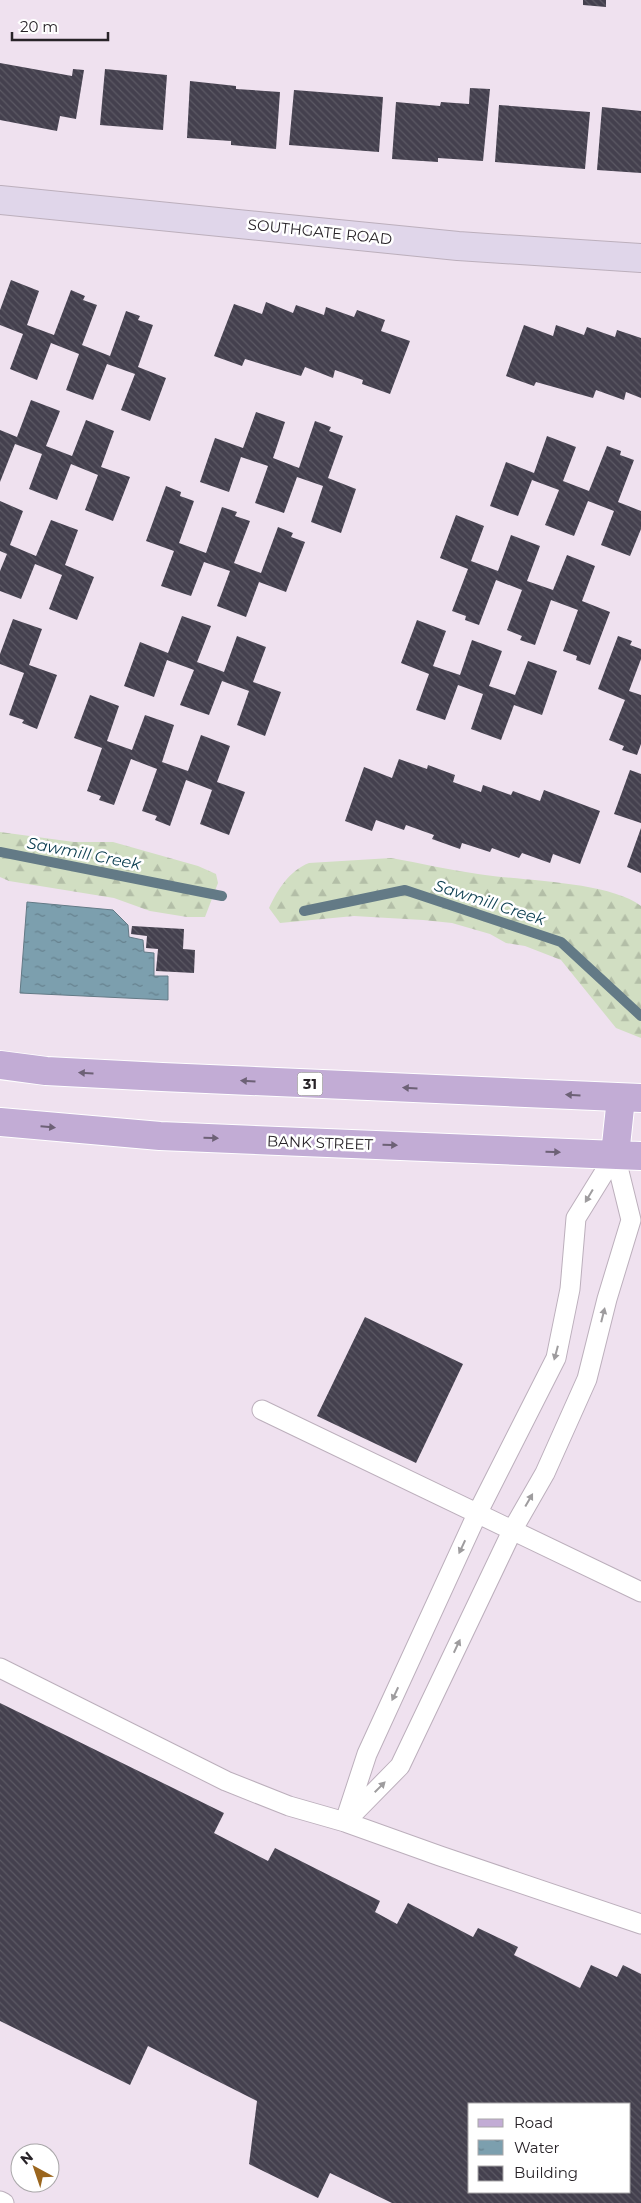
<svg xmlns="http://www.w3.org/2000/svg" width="641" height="2203" font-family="Montserrat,sans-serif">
<defs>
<pattern id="forest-firs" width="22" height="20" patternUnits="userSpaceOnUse" patternTransform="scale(1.25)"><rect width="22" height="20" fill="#d1dec2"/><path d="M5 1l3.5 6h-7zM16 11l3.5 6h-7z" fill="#b3bea7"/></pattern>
<pattern id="water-ripples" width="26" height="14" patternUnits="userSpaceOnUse" patternTransform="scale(1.25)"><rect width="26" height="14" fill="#7c9fae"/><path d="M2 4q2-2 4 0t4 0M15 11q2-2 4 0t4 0" fill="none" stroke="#66818e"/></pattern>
<pattern id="building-back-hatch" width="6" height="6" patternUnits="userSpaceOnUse" patternTransform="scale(1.25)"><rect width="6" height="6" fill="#44404e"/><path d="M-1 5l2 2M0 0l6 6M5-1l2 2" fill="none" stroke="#5c5964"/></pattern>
</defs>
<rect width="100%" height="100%" fill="#efe1ef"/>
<path fill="url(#forest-firs)" d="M0 832 74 842H113L198 866 216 874 218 883 205 917H187L150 911 114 898 9 881 0 877Z
M391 858C420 863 449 870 478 874 521 881 608 881 641 906V1038L616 1028 561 960 525 946 506 943 490 934 452 923 423 920 354 916 280 923 269 908C278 889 289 871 309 863Z"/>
<path fill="url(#water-ripples)" stroke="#637a86" d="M27 902 113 910 128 925 129 937 143 940 144 952 154 953V976H168V1000L20 993Z"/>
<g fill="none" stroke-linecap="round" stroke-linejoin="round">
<path stroke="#637a86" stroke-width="10" d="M0 852 222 896
M304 911 405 890 561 942 641 1016"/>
</g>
<path fill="url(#building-back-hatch)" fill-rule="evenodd" d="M583 0H606V7L583 5Z
M0 63 72 76 73 69 84 70 76 119 60 116 57 131 0 120Z
M105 69 167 75 163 130 100 125Z
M190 81 236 86V89L280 92 276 149 231 145V141L187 138Z
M470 88 490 89 483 161 438 158V162L392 159 396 102 440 106 441 102 469 104Z
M294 90 383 97 379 152 289 145Z
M499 105 590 112 585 169 495 162Z
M602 107 641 111V173L597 170Z
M11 280 39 291 27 325 54 335 71 290 85 296 83 300 97 305 82 345 110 356 126 311 140 316 138 320 153 325 138 367 166 378 150 421 121 410 135 374 107 364 93 400 66 390 79 354 51 343 37 380 10 369 23 334 0 325V310Z
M266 302 293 313 296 305 324 315 326 307 354 317 357 310 385 320 381 331 410 341 390 394 362 384 363 380 335 370 333 378 305 367 301 376 245 359 242 366 214 356 234 304 262 314Z
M524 325 553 336 556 325 584 335 587 327 615 337 617 330 641 338V398L626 392 624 400 596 390 593 398 536 382 534 386 506 376Z
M31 400 60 411 46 446 72 456 86 420 114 431 101 467 130 477 113 521 85 510 98 475 71 464 57 500 29 489 42 454 15 444 0 482V430L17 437Z
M256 412 285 422 273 458 299 468 315 421 331 427 329 431 343 436 328 478 356 489 341 533 311 522 323 486 297 477 284 513 255 503 268 466 241 457 229 492 200 482 215 438 243 448Z
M547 436 576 447 563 481 589 491 607 446 621 451 620 455 634 460 618 502 641 511V529L630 556 601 545 614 511 588 501 574 536 545 525 559 490 532 480 518 516 490 506 506 462 534 473Z
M166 486 181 492 180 496 194 501 179 543 206 553 222 507 237 512 235 516 250 521 234 563 261 573 278 527 293 533 291 537 305 542 286 592 259 582 246 617 217 606 230 571 204 562 191 596 161 586 174 551 146 541Z
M0 501 23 511 10 545 36 556 51 520 78 530 65 565 94 577 77 620 49 609 62 575 35 564 21 599 0 591V571L7 554 0 551Z
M456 515 484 526 471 561 498 571 511 535 540 546 527 581 553 590 567 555 595 566 582 601 610 612 590 665 576 660 577 656 563 651 578 610 551 600 535 645 520 640 522 636 507 630 522 590 496 580 479 625 465 620 466 616 452 611 468 569 440 558Z
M182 616 211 626 197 662 224 672 237 636 266 647 253 682 281 692 265 736 237 725 249 691 222 681 209 715 180 705 194 670 167 660 154 697 124 686 140 642 168 653Z
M13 619 42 629 29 665 57 675 37 729 22 723 24 720 9 715 24 673 0 664V654Z
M417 620 446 631 433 666 460 675 472 640 502 651 489 686 515 695 528 661 557 671 542 715 514 705 501 740 471 729 483 694 458 685 445 720 416 710 429 674 401 663Z
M618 636 632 641 630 645 641 649V659L629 691 641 695V744L637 755 622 750 624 746 609 740 625 700 598 689Z
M90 695 119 706 107 741 132 750 145 715 174 725 162 762 188 771 201 735 230 746 217 782 245 792 229 835 200 824 212 790 186 780 170 826 155 820 157 816 142 811 157 769 131 759 114 805 99 800 101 796 87 791 102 748 74 738Z
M399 759 427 769 428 765 455 775 453 782 481 792 483 785 511 795 513 791 540 801 544 790 600 811 580 864 553 854 550 863 522 853 519 858 492 848 490 852 462 843 460 849 432 839 434 835 406 825 404 830 376 820 372 831 345 821 364 767 392 778Z
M630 770 641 774V823L614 814Z
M641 828V873L627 867Z
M132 926 184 929 183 949 195 950 194 973 156 971 158 949 146 948 147 936 131 934Z
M365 1317 463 1364 416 1463 317 1416Z
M0 1703 224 1813 214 1833 268 1861 275 1848 380 1901 375 1912 397 1924 408 1903 473 1937 478 1928 518 1947 514 1955 580 1988 591 1965 617 1977 623 1965 641 1974V2203H392L330 2173 318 2198 249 2164 257 2101 148 2046 130 2085 0 2021ZM470 2104H630V2192H470Z"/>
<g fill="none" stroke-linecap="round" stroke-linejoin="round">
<g stroke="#bcafbc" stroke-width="21">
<path id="lane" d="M262 1410 641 1592
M0 1668 226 1781 289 1806 345 1822 440 1856 641 1924
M346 1818 367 1754 478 1512 556 1358 570 1289 576 1218 615 1155
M345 1822 400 1766 513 1529 545 1473 587 1379 607 1299 631 1220 615 1155
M0 2201 4 2203"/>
</g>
<g stroke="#bcafbc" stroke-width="30">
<path id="secondary" d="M0 200 458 246 641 258"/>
</g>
<g stroke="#fff" stroke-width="30">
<path id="primary" d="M0 1065 46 1071 162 1077 641 1098
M0 1122 160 1136 641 1156
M615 1155 621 1098"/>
</g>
<use href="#lane" stroke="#fff" stroke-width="19"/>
<use href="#secondary" stroke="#e0d6ea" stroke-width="28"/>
<use href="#primary" stroke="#c2acd5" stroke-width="28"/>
</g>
<defs><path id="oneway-solid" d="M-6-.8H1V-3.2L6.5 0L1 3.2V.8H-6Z" transform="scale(1.25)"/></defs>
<g fill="#6d6176">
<use href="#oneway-solid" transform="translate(86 1073) rotate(-177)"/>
<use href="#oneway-solid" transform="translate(248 1081) rotate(-177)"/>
<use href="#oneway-solid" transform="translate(410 1088) rotate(-177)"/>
<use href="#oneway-solid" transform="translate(573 1095) rotate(-177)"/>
<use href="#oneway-solid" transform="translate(48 1127) rotate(5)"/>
<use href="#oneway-solid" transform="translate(211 1138) rotate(2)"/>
<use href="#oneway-solid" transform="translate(390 1145) rotate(2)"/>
<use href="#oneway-solid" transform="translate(553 1152) rotate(2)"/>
</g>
<g fill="#9e9c9e">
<use href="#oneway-solid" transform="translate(589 1196) rotate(121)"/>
<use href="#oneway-solid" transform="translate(603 1315) rotate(-76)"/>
<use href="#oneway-solid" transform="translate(556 1353) rotate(105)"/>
<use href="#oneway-solid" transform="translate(529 1500) rotate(-60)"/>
<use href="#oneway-solid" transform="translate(462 1547) rotate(115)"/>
<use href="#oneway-solid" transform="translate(457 1646) rotate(-65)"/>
<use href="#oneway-solid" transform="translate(395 1694) rotate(115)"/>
<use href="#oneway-solid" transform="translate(380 1787) rotate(-45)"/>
</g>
<g text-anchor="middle" stroke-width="5" stroke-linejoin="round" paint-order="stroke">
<rect fill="#fff" stroke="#686568" stroke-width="1" x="297.5" y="1072.5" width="25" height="23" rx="4"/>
<g font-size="14" font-weight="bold" fill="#282328">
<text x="310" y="1089">31</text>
</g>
<g font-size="15" fill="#282328" stroke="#fff">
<text transform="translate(320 232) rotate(6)" y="5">SOUTHGATE ROAD</text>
<text transform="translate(320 1143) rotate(2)" y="5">BANK STREET</text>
</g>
<g font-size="16" font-style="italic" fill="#0f4153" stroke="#fff">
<text transform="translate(84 853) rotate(11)" y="6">Sawmill Creek</text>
<text transform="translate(490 902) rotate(18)" y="6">Sawmill Creek</text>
</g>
</g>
<rect x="468" y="2103" width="162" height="90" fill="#ffffff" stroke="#a9a7a9"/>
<rect x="478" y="2119" width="25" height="8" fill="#c2acd5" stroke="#a9a7a9"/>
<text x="514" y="2128" font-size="15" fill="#282328">Road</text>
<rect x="478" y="2140" width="25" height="15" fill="url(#water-ripples)" stroke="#a9a7a9"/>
<text x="514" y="2153" font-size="15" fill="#282328">Water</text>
<rect x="478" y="2166" width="25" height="15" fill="url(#building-back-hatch)" stroke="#a9a7a9"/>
<text x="514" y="2178" font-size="15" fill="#282328">Building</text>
<g transform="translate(35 2168) rotate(320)"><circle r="24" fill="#ffffff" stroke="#a9a7a9"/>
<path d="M0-4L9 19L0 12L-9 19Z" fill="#9b661e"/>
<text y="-8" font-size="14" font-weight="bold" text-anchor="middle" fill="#282328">N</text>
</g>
<path d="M12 32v8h96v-8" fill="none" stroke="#282328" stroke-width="2.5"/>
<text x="20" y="32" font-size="15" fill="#282328" stroke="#ffffff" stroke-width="4" paint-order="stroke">20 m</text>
</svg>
